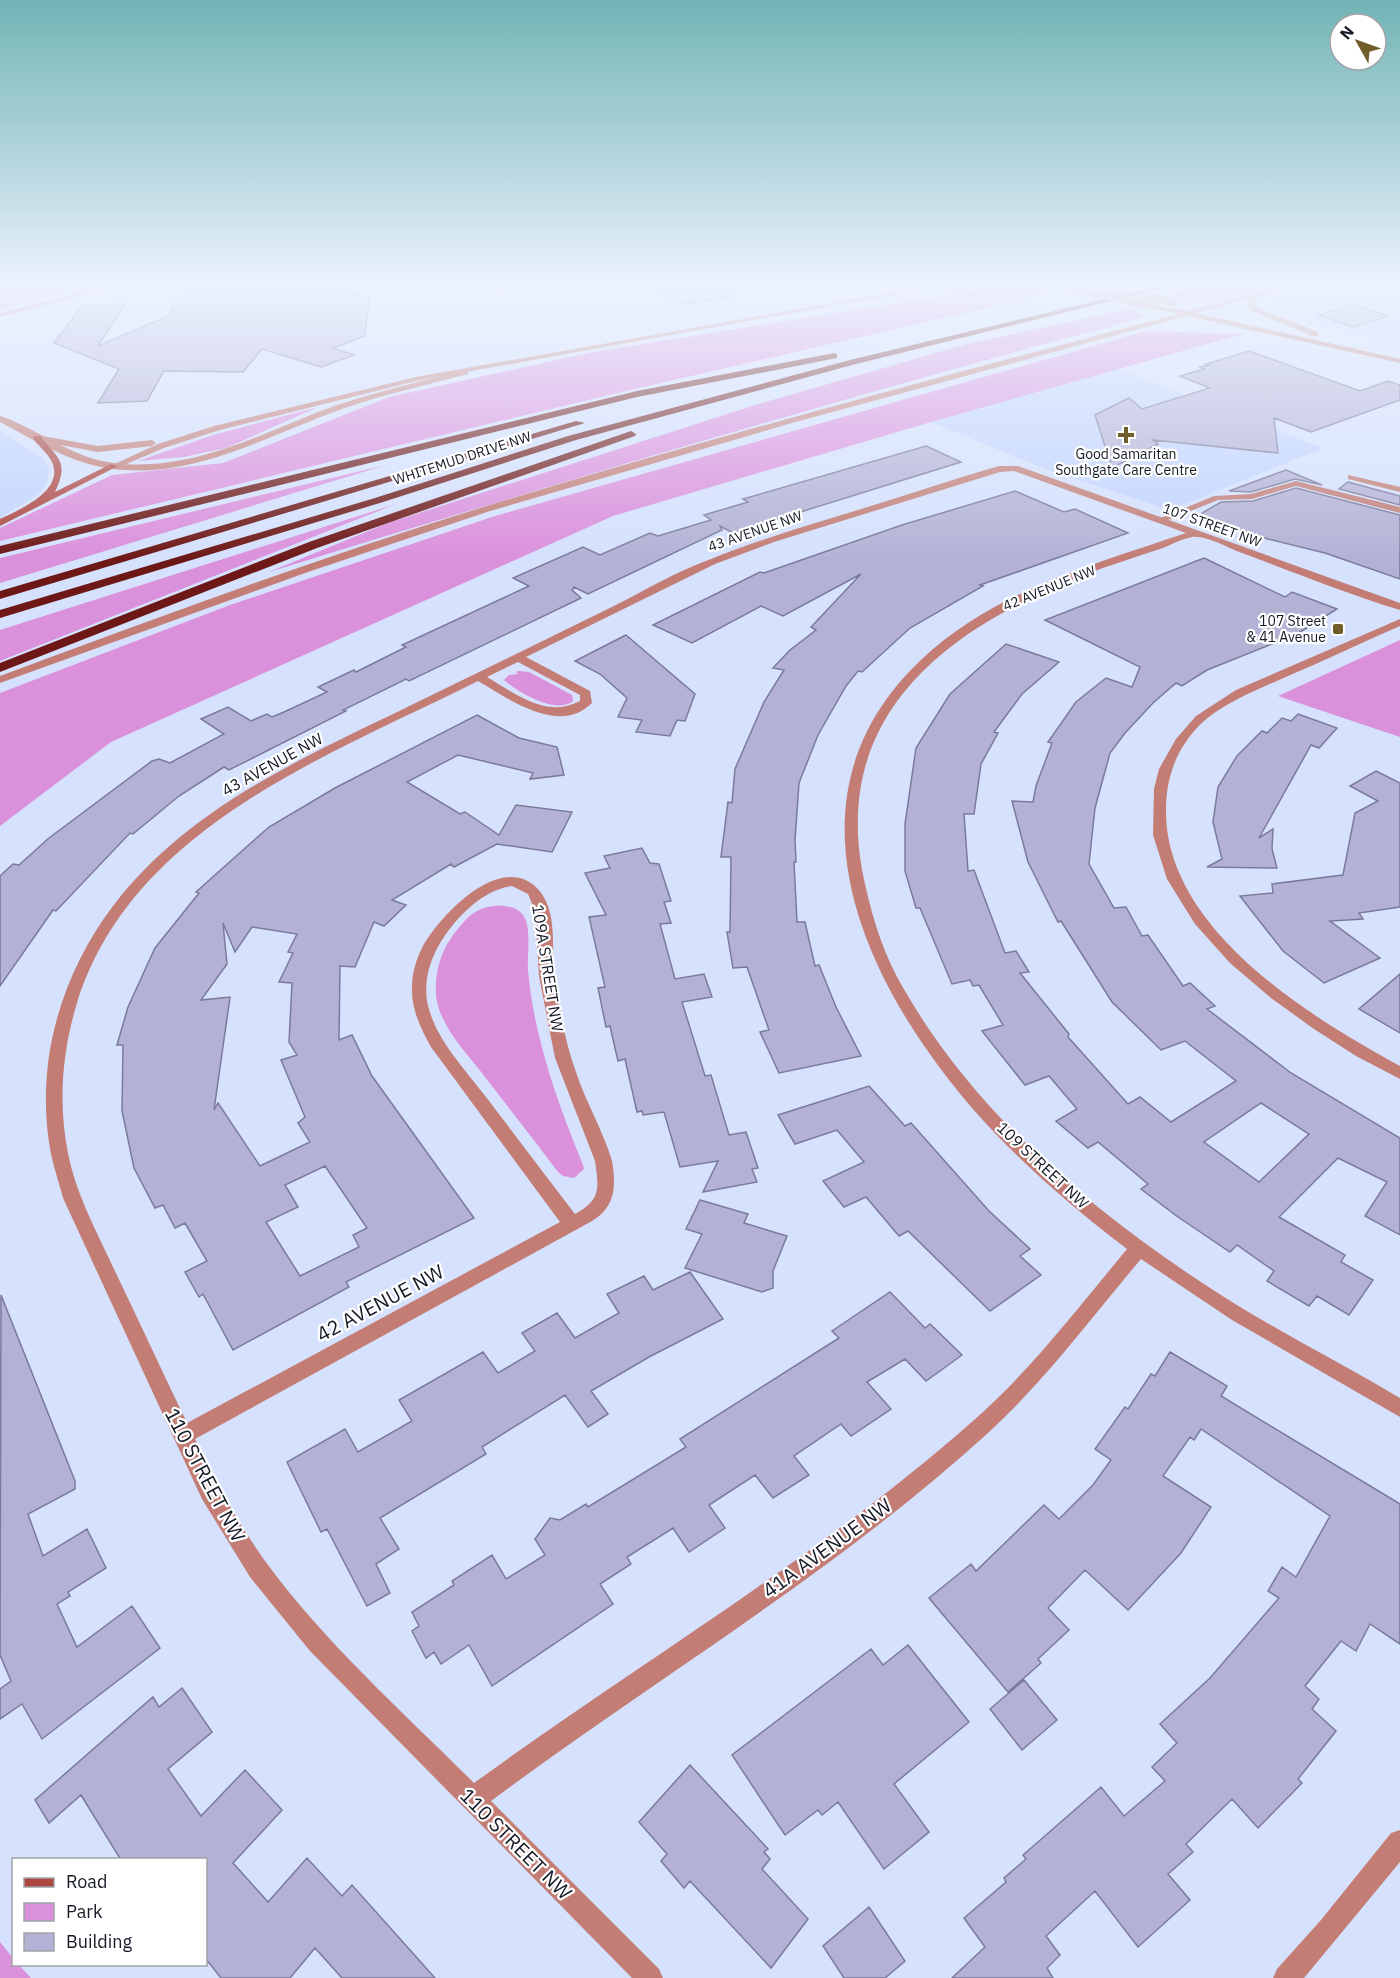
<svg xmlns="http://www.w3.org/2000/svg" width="1400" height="1978" font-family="'IBM Plex Sans',sans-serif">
<rect width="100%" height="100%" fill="#d5e1fd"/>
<path fill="#c3d5fe" d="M1332 283H1400V344L1290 319 1271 304 1292 294Z
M1117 369 1323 448 1170 510 1048 470 931 422Z
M0 431 37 454 45 461 49 471 48 479 41 492 0 518Z"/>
<path fill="#db90dc" d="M0 283H100L0 309Z
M1214 283H1284L1219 300 1193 302 1166 294Z
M1010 285 1052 293 630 390 0 541V528L112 475 223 463 389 397 593 352Z
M1128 309 1149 316C854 394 561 482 269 572L388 523 752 406 967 344Z
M1146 331 1243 334 931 422 613 516 111 742 0 826V693L230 605 495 516Z
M318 407 226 448 183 457 138 461 213 435Z
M386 465 0 583V558Z
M396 504 0 661V630Z
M1400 640V737L1278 696Z
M519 671 529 672 572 695 573 701C556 715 518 692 504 680L509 675 518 674 516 672Z
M493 906C503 905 517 906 523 915 532 927 527 955 528 970 534 1038 557 1101 583 1165L584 1169 574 1178 563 1176 558 1172C534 1140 509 1108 485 1077 469 1056 450 1037 440 1012 431 989 437 958 451 938 464 921 472 909 493 906Z
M0 1942 13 1958 14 1964 19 1965 31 1978H0Z"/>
<path fill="#b3b2d5" stroke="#7b7a9b" stroke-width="1.5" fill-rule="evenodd" d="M190 283 327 284 369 297 365 336 333 348 354 355 321 367 262 349 243 372 164 371 147 401 98 403 119 369 54 343 82 306 125 304 98 346 168 316 185 285Z
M644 283H737L738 296 677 305Z
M1353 305 1389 316 1353 327 1318 315Z
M1249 351 1360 391 1388 381 1400 385V400L1311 432 1274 418 1278 453 1153 440 1158 444 1112 468 1095 415 1129 398 1142 409 1210 388 1180 376 1204 369 1200 367 1209 365 1206 364Z
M926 446 961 462 733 533 720 526 722 530 588 594 574 587 572 590 581 598 409 681 406 679 343 710 346 711 229 770 224 767 179 796 133 834 130 833 56 911 53 910 0 986V876L13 864 19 865 49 838 152 761 159 759 170 763 224 734 201 719 228 707 251 721 267 714 272 717 284 712 327 692 318 687 354 670 356 672 406 647 402 645 529 586 513 578 583 547 600 555 650 533 658 536 711 520 704 515 748 502 743 499Z
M1286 470 1322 485 1295 479 1251 492 1229 491Z
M1348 482 1400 496V505L1339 489Z
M1296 488 1400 515V579L1325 553 1268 539 1197 516 1221 502 1253 501Z
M1015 491 1064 512 1075 509 1128 533 980 585 983 586 910 628 862 672 858 671 846 686 818 735 799 783 795 840 796 862H794L797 922H805L815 966 819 965 836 1007 861 1056 779 1073 760 1032 769 1030 747 967 733 968 727 932H730L731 857H721L728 802 732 803 735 769 764 702 784 670 773 668 790 650 816 630 811 627 861 574 783 616 761 606 692 643 653 625 760 572 764 573 902 525Z
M1204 558 1285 597 1292 592 1337 609 1297 634 1207 670 1182 686 1176 683 1153 703 1125 733 1110 753 1095 808 1089 864 1114 908 1126 907 1142 936 1148 935 1183 986 1190 983 1215 1006 1207 1009 1291 1073 1400 1138V1235L1365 1216 1387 1182 1338 1158 1279 1217 1345 1255 1341 1262 1373 1280 1349 1315 1317 1296 1309 1306 1267 1281 1274 1271 1237 1245 1230 1252 1178 1217 1141 1189 1148 1184 1098 1142 1088 1148 1056 1121 1077 1109 1049 1076 1025 1085 982 1031 1003 1025 979 985 973 986 970 980 952 984 920 908H916L905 871V824L916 748 950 694 1006 644 1059 662 1022 694 994 732 998 733 981 764 974 814H964L968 871 974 870 1005 953 1016 951 1029 972 1020 973 1069 1034 1068 1037 1128 1104 1140 1097 1171 1122 1236 1081 1185 1041 1161 1050 1112 1002 1061 921 1058 922 1028 862 1012 801 1033 802 1036 786 1052 743 1048 742 1076 702 1106 678 1132 687 1140 667 1045 620ZM1261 1103 1309 1134 1259 1182 1204 1142Z
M626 635 695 694 685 721 677 720 670 736 636 732 642 720 618 717 627 698 600 674 575 661Z
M1298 714 1337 728 1319 748 1311 745 1259 838 1273 829 1272 849 1277 868 1207 867 1222 859 1213 822 1218 787 1237 756 1262 731 1267 733 1282 718 1291 721Z
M477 715 519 738 557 747 564 775 530 779 533 773 458 755 407 782 460 814 465 812 499 835 516 805 572 812 552 852 497 844 454 867 451 864 392 900 406 905 384 926 374 922 355 967 340 966 339 1040 352 1035 372 1076 474 1218 346 1282 349 1287 233 1350 203 1294 199 1297 185 1272 207 1261 185 1223 175 1228 163 1205 155 1208 134 1168 122 1111 123 1045H117L128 1007 155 948 199 893 196 892 269 827 335 788ZM223 923 235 952 252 927 297 934 288 952 293 953 279 982 292 983 289 1042 297 1055 281 1060 305 1117 298 1123 310 1142 260 1166 218 1103 214 1110 230 997 201 1000 227 964ZM325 1166 367 1228 353 1235 359 1247 300 1276 266 1222 298 1207 285 1185Z
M1376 771 1400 783V907L1359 913 1363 919 1330 921 1380 958 1324 983 1283 951 1240 896 1273 893 1272 884 1343 875 1355 813 1378 801 1350 786Z
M642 848 650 863 659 864 671 901 664 902 671 923 660 924 675 979 704 974 712 997 682 1002 705 1076 711 1075 729 1135 746 1132 758 1168 752 1169 757 1182 703 1192 718 1161 680 1167 664 1112 643 1115 642 1111 637 1112 625 1059 618 1061 610 1026 606 1027 598 988 605 987 589 917 606 915 585 873 610 868 604 856Z
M1400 974V1033L1359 1009Z
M869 1086 905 1126 911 1123 989 1211 1030 1249 1020 1256 1041 1275 990 1311 908 1231 899 1236 866 1197 844 1207 823 1181 864 1162 837 1130 795 1144 778 1115Z
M700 1200 748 1214 744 1223 787 1236 773 1271V1288L762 1292 685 1268 702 1234 686 1229Z
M690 1272 723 1319 649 1357 591 1391 608 1414 588 1427 565 1395 482 1447 486 1454 380 1518 399 1549 376 1564 390 1593 367 1606 327 1529 321 1532 287 1462 345 1429 358 1452 412 1421 399 1400 483 1352 498 1373 535 1351 522 1333 557 1313 575 1338 619 1313 607 1294 644 1276 653 1290Z
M890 1292 925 1328 930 1324 962 1355 926 1381 905 1359 867 1382 891 1409 851 1436 841 1424 794 1456 809 1475 773 1498 755 1475 709 1505 725 1528 689 1552 673 1528 627 1557 631 1564 600 1584 613 1604 492 1686 469 1645 441 1664 434 1652 426 1658 412 1631 419 1626 412 1612 454 1585 452 1581 492 1555 506 1579 545 1555 535 1539 550 1518 560 1520 586 1504 588 1507 686 1447 680 1439 839 1338 832 1331Z
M1 1295 75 1481V1489L28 1514 43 1556 87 1529 106 1568 68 1592 70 1596 57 1604 77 1647 132 1606 160 1648 42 1739 22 1704 0 1719V1689L11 1681 0 1655Z
M1170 1352 1227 1386 1221 1396 1400 1504V1644L1370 1624 1356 1651 1341 1641 1305 1686 1319 1699 1312 1709 1336 1731 1298 1779 1302 1783 1258 1828 1232 1799 1186 1844 1193 1852 1168 1874 1190 1900 1138 1947 1095 1891 1046 1936 1060 1955 1047 1968 1053 1978H952L985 1947 964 1918 1006 1882 1004 1878 1026 1859 1023 1855 1101 1787 1124 1816 1165 1781 1152 1767 1177 1743 1160 1724 1210 1678 1279 1598 1268 1591 1282 1567 1296 1577 1330 1516 1201 1429 1194 1440 1190 1437 1163 1476 1211 1507 1181 1553 1128 1610 1085 1570 1048 1608 1069 1630 1038 1659 1041 1663 1008 1692 929 1598 971 1564 976 1571 1044 1505 1059 1519 1093 1485 1111 1460 1095 1449 1125 1407 1128 1409 1151 1374 1155 1376Z
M908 1645 969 1722 894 1784 929 1832 884 1869 838 1802 822 1815 818 1810 785 1835 732 1755 871 1649 883 1665Z
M1024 1680 1057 1720 1022 1750 990 1709Z
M182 1688 212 1732 168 1769 201 1816 245 1770 282 1810 233 1863 268 1902 307 1858 342 1896 352 1885 435 1978H342L315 1948 290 1978H221L206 1959V1860H121L81 1795 49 1823 35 1800 153 1697 159 1707Z
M690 1765 768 1849 764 1852 770 1859 762 1869 808 1919 771 1968 690 1881 684 1888 661 1861 667 1854 639 1822Z
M869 1907 905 1961 885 1978H844L823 1946Z"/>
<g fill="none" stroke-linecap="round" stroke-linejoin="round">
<path fill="#c37d75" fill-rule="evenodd" d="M1348 475 1400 487V492L1348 479Z
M1296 481 1400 507V513L1296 486 1252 499 1218 500 1163 522 1156 520 1214 496 1251 494Z"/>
<path fill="#c37d75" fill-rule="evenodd" d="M117 283H128L0 317V313Z
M496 283H502L504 292H500Z
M465 370H468V374C427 385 385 394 345 408 270 434 196 479 113 469 72 464 36 441 0 422V416C39 429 71 458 114 463 194 473 265 431 337 405 379 391 422 381 465 370Z
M999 466H1018L1400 603V610C1347 594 1294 572 1242 553 1228 548 1206 535 1192 537 1182 539 1172 544 1163 548 1136 557 1110 565 1084 575 945 629 827 717 865 884 873 921 885 958 905 991 978 1118 1099 1217 1221 1295 1279 1332 1341 1363 1400 1398V1417L1232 1320 1141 1259C1091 1318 1045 1381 988 1433 836 1572 656 1678 491 1801L659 1969 663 1978H632L310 1651 250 1577 202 1499 63 1198C59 1183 54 1168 51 1154 34 1066 60 976 113 906 193 801 319 751 434 694 494 665 555 635 616 605 647 589 678 571 711 559 760 539 810 525 861 509 907 495 953 479 999 466ZM1014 471 1186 533C1095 564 994 591 922 659 772 799 867 990 980 1117 1024 1166 1075 1209 1127 1249 1078 1308 1031 1370 973 1421 819 1557 640 1662 474 1783 403 1712 325 1643 265 1561 238 1523 215 1482 195 1439L592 1221C616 1207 616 1185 612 1161 603 1130 586 1103 576 1072 565 1043 560 1010 555 979 550 951 560 910 536 887 499 853 442 914 424 944 417 957 412 972 412 987 411 1009 421 1029 431 1047L560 1222 187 1423C162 1371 138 1319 113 1267 96 1230 76 1194 68 1153 58 1103 62 1052 77 1003 132 827 328 756 478 681 509 699 559 736 592 703L590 691 526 657 715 564 774 542 1000 472ZM518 662 580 695V701C546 719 516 694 487 677ZM512 886 528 894 535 911 539 976 555 1058 595 1161C599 1188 601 1200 575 1214 546 1176 518 1139 489 1101 467 1071 434 1039 427 1001 423 973 435 947 452 926 468 907 487 890 512 886Z
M1400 1830V1862L1304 1978H1273L1277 1969 1321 1920 1391 1833Z"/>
<path fill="#c37d75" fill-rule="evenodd" d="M945 283H959L416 381 220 430 164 448 117 468 110 466 158 444 214 426 416 377Z
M978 283H992L948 292 945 290Z
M1293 283H1303L1261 296 1255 301 1256 307 1318 332V336H1312L1250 310 1247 301 1249 299 1196 313 1400 359V363L1187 316 792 423 487 512 305 573 0 683V676C159 617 318 558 480 508 711 437 945 376 1178 314L1151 308V304L1187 311Z
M37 435 98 446 152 440 156 443 152 446 98 452 34 440 33 438Z
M1400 619V626C1363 642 1326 660 1288 676 1259 689 1229 700 1204 721 1178 745 1166 775 1166 810 1165 928 1308 1016 1400 1066V1079L1356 1056 1314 1029 1271 998 1230 963 1195 924 1167 879 1153 835 1154 789 1159 769 1176 739 1196 716 1236 690Z"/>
<path fill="#ad4740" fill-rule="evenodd" d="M34 436H40C59 459 69 462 55 492L111 464 118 466 0 526V519C19 510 65 491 52 462 48 454 40 447 34 440Z"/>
<path fill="#6d1816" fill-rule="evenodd" d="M1171 283H1185L856 364 576 440 383 502 0 618V610L375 498 568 436 850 360Z
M834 353 837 354V358L637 397 0 554V546L637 391Z
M576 421 585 423 0 599V591Z
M631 431 636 434 635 436 317 548 0 672V663L309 542Z"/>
<path stroke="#c37d75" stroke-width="8" d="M1049 283 1154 306
M1143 296 1173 302"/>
</g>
<linearGradient id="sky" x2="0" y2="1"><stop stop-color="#71b4b5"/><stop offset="0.51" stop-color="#ecf2fe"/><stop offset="1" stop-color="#ecf2fe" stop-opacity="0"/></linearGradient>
<rect width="1400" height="560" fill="url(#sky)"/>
<g fill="#715c2b" stroke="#fff" stroke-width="2">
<path d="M1123 426h6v6h6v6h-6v6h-6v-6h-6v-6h6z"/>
<rect x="1332" y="623" width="12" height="12" rx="3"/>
</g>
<g text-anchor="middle" stroke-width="4.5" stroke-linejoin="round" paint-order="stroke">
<g font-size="14" fill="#151a26" stroke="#fff">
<text x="1126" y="459">Good Samaritan<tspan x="1126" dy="16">Southgate Care Centre</tspan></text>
<text x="1326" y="626" text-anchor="end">107 Street<tspan x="1326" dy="16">&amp; 41 Avenue</tspan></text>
</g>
<g font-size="14" fill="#151a26" stroke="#fff">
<text transform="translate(462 458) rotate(-18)" y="5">WHITEMUD DRIVE NW</text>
<text transform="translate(1212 525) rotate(20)" y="5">107 STREET NW</text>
<text transform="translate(755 531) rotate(-19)" y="5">43 AVENUE NW</text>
<text transform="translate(1049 588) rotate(-22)" y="5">42 AVENUE NW</text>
</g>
<g font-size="16" fill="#151a26" stroke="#fff">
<text transform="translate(272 764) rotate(-29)" y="6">43 AVENUE NW</text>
<text transform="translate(548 968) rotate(81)" y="6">109A STREET NW</text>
<text transform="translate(1043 1165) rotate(43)" y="6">109 STREET NW</text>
</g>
<g font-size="20" fill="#151a26" stroke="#fff">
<text transform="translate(380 1303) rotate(-28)" y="7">42 AVENUE NW</text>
<text transform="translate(205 1475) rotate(62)" y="7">110 STREET NW</text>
<text transform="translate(827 1548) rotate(-36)" y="7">41A AVENUE NW</text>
<text transform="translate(516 1844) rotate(45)" y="7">110 STREET NW</text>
</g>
</g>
<rect x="12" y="1858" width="195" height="108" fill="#ffffff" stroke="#a1a3a8" stroke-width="1.5"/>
<rect x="24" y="1878" width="30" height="9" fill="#ad4740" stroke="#a1a3a8" stroke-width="1.5"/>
<text x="66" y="1888" font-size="18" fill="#151a26">Road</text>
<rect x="24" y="1903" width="30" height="18" fill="#db90dc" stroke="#a1a3a8" stroke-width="1.5"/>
<text x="66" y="1918" font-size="18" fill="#151a26">Park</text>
<rect x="24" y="1933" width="30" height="18" fill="#b3b2d5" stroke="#a1a3a8" stroke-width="1.5"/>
<text x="66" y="1948" font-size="18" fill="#151a26">Building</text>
<g transform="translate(1358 42) rotate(310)"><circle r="28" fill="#ffffff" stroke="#a1a3a8" stroke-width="1.5"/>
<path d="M0-4.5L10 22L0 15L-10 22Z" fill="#715c2b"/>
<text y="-9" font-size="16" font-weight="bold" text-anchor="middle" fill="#151a26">N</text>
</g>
</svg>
